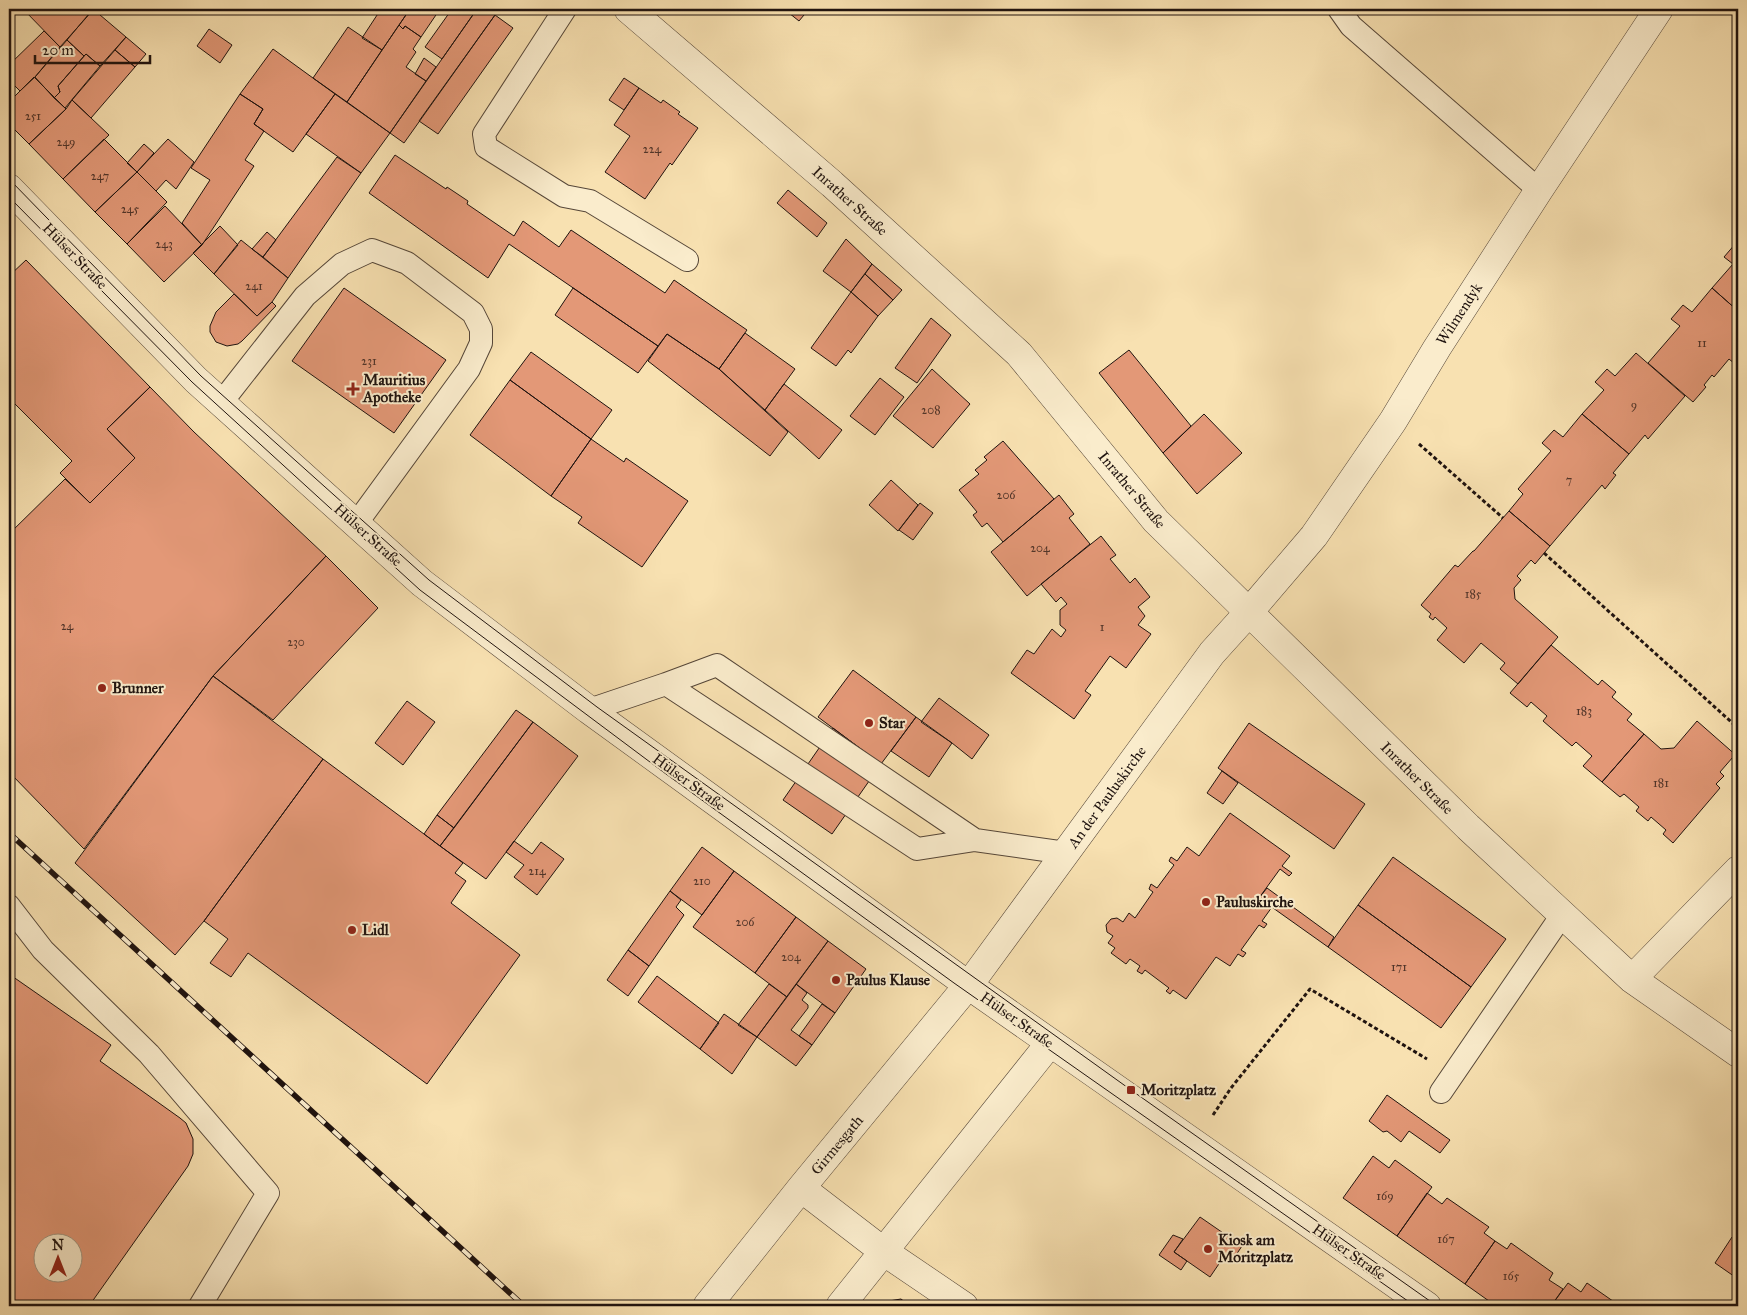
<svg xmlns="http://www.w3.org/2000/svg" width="1747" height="1315" font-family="'IM FELL Great Primer',serif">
<rect width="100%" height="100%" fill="#f8e1b1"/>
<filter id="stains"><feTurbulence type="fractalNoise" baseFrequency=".004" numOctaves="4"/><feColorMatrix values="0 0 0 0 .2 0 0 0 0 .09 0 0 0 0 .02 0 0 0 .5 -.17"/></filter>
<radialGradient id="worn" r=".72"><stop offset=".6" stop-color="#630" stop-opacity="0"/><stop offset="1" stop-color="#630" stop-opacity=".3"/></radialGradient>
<path fill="#e39877" stroke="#1f130f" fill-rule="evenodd" d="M23 9H94L60 47Z
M93 9 126 37 100 66 86 54 84 56 67 40Z
M381 9H410L382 50 362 38Z
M410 9H440L421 37 405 26 403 29 399 25Z
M452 9H477L442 59 425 47Z
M477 9H487L495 15 404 143 390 133Z
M784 9H809L799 21Z
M495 15 513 28 438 134 419 121Z
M399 25 403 29 405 26 421 37 413 49 416 52 406 67 426 81 390 133 347 102Z
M348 27 382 50 347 102 313 78Z
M209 29 232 45 220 63 197 46Z
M44 31 60 47 35 77 20 91 9 80V65Z
M126 37 146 54 135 67 115 50Z
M67 40 84 56 58 86 60 92 54 98 35 77Z
M273 49 335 94 293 152 254 124 263 109 240 94Z
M115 50 135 67 91 118 72 100Z
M86 54 100 66 65 108 54 98 60 92 58 86Z
M424 58 436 67 426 81 415 74Z
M34 77 66 109 29 144 9 124V102Z
M624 78 639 88 624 110 609 100Z
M639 88 661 103 663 100 680 112 678 114 698 128 672 165 670 163 645 199 605 172 630 136 614 125Z
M240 94 263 109 254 124 264 131 245 160 254 166 202 245 182 223 210 180 191 168Z
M335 94 390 133 361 173 306 134Z
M72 100 109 135 63 179 29 144 66 109Z
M104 139 137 172 95 212 63 179Z
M168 139 194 162 176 189 166 180 156 191 137 172Z
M144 144 154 153 137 172 127 163Z
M395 155 446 189 447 187 468 201 467 204 514 236 523 221 559 247 571 230 665 293 674 280 747 330 719 369 667 334 658 346 509 244 488 278 369 193Z
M337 157 361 173 288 278 263 257Z
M137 172 167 202 127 244 95 212Z
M788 190 827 223 817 237 777 203Z
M165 206 202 245 164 282 127 244Z
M220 226 238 245 214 274 193 253Z
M267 232 276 240 263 257 252 249Z
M846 239 872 264 851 292 823 271Z
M241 240 288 278 272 302 257 316 214 274Z
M1736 243 1738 245V311L1712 288 1733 264 1724 257Z
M26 260 150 387 107 429 135 458 90 503 60 473 72 461 9 398V276Z
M872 264 902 290 893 300 865 274Z
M865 274 893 300 878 316 851 292Z
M344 288 446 360 394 433 292 361Z
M573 288 658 346 638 373 555 315Z
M1712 288 1738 311V359L1735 364 1729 359 1714 377 1712 375 1704 385 1706 387 1693 402 1648 363 1680 326 1671 319 1683 305 1692 312Z
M851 292 878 316 851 353 848 350 836 366 811 348Z
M234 294 257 316 272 302 276 306 242 341 238 344 227 346 216 342 210 332V326L216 312Z
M931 318 951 335 917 383 895 368Z
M745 333 795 369 765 410 719 369Z
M667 334 719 369 788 432 770 456 648 361Z
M1129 350 1191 426 1163 453 1099 373Z
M531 352 612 410 591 439 510 380Z
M1636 353 1685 396 1648 439 1645 435 1629 454 1582 414 1604 390 1595 382 1607 369 1615 376Z
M932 369 970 404 933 448 893 416Z
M880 378 904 397 875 435 850 416Z
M510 380 591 439 551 496 470 435Z
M784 384 842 430 819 459 765 410Z
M150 387 194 432 326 556 213 676 84 849 9 772V534L65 479 90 503 135 458 107 429Z
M1204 414 1242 453 1197 494 1163 453Z
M1582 414 1629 454 1613 473 1616 475 1605 489 1602 485 1550 546 1509 511 1523 494 1518 489 1551 451 1542 443 1554 430 1563 437Z
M591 439 624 462 626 458 688 501 642 567 578 523 582 517 551 496Z
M1003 441 1054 499 1003 542 987 523 982 527 973 515 977 512 959 490 979 474 975 470 987 460 984 457Z
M891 480 918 505 898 531 869 505Z
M1059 495 1074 514 1069 518 1090 544 1027 596 991 552Z
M920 503 933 513 913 540 899 530Z
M1509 511 1550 546 1535 564 1531 560 1517 576 1521 580 1514 588 1515 599 1558 637 1518 684 1500 669 1505 663 1481 643 1464 663 1437 640 1447 628 1435 617 1433 620 1429 617 1431 614 1421 605 1455 565 1458 567 1473 551H1474Z
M1101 536 1116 555 1110 559 1130 583 1135 578 1150 597 1138 607 1145 616 1138 625 1151 634 1126 668 1110 656 1085 691 1091 695 1074 719 1011 673 1027 650 1034 654 1052 629 1061 637 1066 630 1060 625V610L1067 604 1061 597 1056 602 1041 584Z
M326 556 378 608 273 720 213 676Z
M1551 645 1598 685 1602 680 1616 692 1612 697 1632 714 1627 720 1644 734 1602 782 1583 766 1592 756 1576 742 1572 746 1543 721 1547 716 1531 702 1527 707 1510 693Z
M853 670 916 717 881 764 818 717Z
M213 676 323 759 204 921 175 955 75 863Z
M939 698 989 735 972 759 952 743 921 722Z
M407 701 435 722 403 765 375 743Z
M516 710 533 722 454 828 437 815Z
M916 717 952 743 929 777 891 751Z
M1697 721 1738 757V759L1737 761 1733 757 1720 772 1724 776 1716 784 1720 788 1673 843 1663 834 1666 830 1651 817 1648 821 1636 811 1639 807 1624 794 1620 797 1602 782 1644 734 1661 749 1674 748Z
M533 722 578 756 486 879 440 846Z
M1249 723 1365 804 1334 849 1218 768Z
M833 728 881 764 832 834 783 800Z
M323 759 463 863 455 873 466 881 451 903 520 955 427 1084 248 953 231 977 210 963 228 939 204 921Z
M1222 771 1238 783 1223 804 1207 793Z
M1230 813 1290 856 1282 866 1292 873 1289 876 1280 869 1259 898 1272 907 1262 921 1267 924 1264 928 1259 925 1241 950 1246 953 1243 957 1238 954 1230 966 1216 957 1186 999 1173 990 1170 994 1166 991 1169 988 1145 970 1142 974 1137 971 1140 966 1130 959 1126 964 1111 953 1115 948 1108 943 1113 936 1107 932 1106 925 1111 919 1117 918 1123 922 1129 913 1135 918 1153 892 1149 889 1151 884 1157 888 1174 865 1169 861 1171 857 1177 861 1187 847 1199 856Z
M437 815 454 828 440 846 424 834Z
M514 841 532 854 541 842 564 859 537 895 514 877 524 865 506 852Z
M702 847 734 871 702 915 670 891Z
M1393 857 1506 939 1471 987 1358 905Z
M734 871 796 917 755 973 693 927Z
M1267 888 1334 937 1328 947 1259 898Z
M670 891 681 900 676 907 684 915 649 966 628 950Z
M1358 905 1471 987 1441 1028 1328 947Z
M796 917 828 941 787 997 755 973Z
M828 941 866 969 835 1013 796 984Z
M628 950 649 966 628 996 607 980Z
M9 974 111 1045 100 1061 180 1118 186 1123 193 1139V1154L188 1166 89 1306H9ZM42 1242H72V1272H42Z
M657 976 719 1023 700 1049 638 1002Z
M769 984 787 997 757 1037 738 1025Z
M796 984 807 993 802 1000 808 1005V1008L791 1030 812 1045 796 1066 757 1037Z
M822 1004 835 1013 812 1045 799 1036Z
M724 1014 757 1037 732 1074 700 1049Z
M1387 1095 1450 1140 1440 1153 1409 1131 1401 1142 1387 1131 1383 1132 1369 1121Z
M1373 1156 1389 1168 1395 1160 1432 1187 1397 1236 1343 1198Z
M1427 1193 1442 1204 1447 1198 1489 1227 1484 1233 1495 1241 1465 1284 1397 1236Z
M1200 1217 1242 1246 1234 1258 1225 1255 1210 1277 1174 1252Z
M1173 1235 1183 1239 1174 1252 1187 1261 1181 1270 1159 1255Z
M1732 1237 1738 1242V1279L1715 1263Z
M1495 1241 1507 1249 1511 1243 1553 1273 1549 1280 1563 1289 1551 1306H1496L1465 1284Z
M1568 1283 1581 1292 1587 1283 1620 1306H1551Z
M901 1299 910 1306H884L889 1301Z"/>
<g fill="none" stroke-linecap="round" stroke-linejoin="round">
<g stroke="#554638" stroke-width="24">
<path id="service" d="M565 9 484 134 486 147 564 196 590 201 687 260
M1339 9 1351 26 1539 190
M221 403 305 296 342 264 372 250 407 263 473 313 481 329V343L469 369 356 524
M589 710 666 684
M975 840 917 849 666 684 717 665 975 840 1066 853
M9 906 43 950 149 1054 268 1193 200 1306
M1441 1092 1562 915"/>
</g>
<g stroke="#554638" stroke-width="29">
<path id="minor" d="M628 9 832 184 1019 354 1156 521 1468 827 1632 979 1738 1053
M1632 979 1738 870
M801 1188 883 1251 964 1306
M707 1306 801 1188 974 978 1212 653 1249 612 1314 536 1393 421 1437 348 1539 190 1659 9
M840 1306 1050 1043"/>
</g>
<g stroke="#554638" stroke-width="29">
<path id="tertiary" d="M9 188 196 380 422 583 589 710 968 985 1427 1306"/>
</g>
<path stroke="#1f130f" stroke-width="3" stroke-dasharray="4 2.5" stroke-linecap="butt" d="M1419 444 1503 518
M1544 553 1738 728
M1213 1115 1231 1088 1310 989 1427 1059"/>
<use href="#service" stroke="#faeccc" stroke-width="22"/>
<use href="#minor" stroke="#faeccc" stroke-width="28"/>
<use href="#tertiary" stroke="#faeccc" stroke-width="28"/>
<path stroke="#1f130f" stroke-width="1" d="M9 179 201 376 429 580 597 707 1131 1090 1437 1306
M9 197 192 382 420 590 666 774 954 983 1415 1306"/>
<g stroke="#1f130f" stroke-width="5.5">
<path id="rail" d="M9 833 524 1306"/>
</g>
<use href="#rail" stroke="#faeccc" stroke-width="4" stroke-dasharray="11" stroke-linecap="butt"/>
</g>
<g fill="#8f2418" stroke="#faeccc" stroke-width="2">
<path d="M350.5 381.5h5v5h5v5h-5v5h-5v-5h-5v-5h5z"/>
<circle cx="102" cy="688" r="5"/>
<circle cx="869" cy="723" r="5"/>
<circle cx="1206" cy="902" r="5"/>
<circle cx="352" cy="930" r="5"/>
<circle cx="836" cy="980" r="5"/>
<rect x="1126" y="1085" width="10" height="10" rx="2.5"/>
<circle cx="1208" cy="1249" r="5"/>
</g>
<g text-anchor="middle" stroke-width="4" stroke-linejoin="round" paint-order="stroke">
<g font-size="12" fill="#503429">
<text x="33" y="120">251</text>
<text x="66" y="146">249</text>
<text x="652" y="153">224</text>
<text x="100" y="180">247</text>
<text x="130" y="213">245</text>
<text x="164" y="248">243</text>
<text x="254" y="290">241</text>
<text x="1702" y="347">11</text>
<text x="369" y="365">231</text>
<text x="1634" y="409">9</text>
<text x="931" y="414">208</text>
<text x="1569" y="484">7</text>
<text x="1006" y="499">206</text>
<text x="1040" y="552">204</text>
<text x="1473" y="598">185</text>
<text x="67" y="630">24</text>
<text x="1102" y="631">1</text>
<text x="296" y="646">230</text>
<text x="1584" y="715">183</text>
<text x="1661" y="787">181</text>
<text x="537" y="875">214</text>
<text x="702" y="885">210</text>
<text x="745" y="926">206</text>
<text x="791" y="961">204</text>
<text x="1399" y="971">171</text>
<text x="1385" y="1200">169</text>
<text x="1446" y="1243">167</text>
<text x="1511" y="1280">165</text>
</g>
<g font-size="15" fill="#1f130f" stroke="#faeccc">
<text transform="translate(850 201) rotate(42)" y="5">Inrather Straße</text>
<text transform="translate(75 256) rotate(46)" y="5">Hülser Straße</text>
<text transform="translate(1459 314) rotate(-57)" y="5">Wilmendyk</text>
<text transform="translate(1132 490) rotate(50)" y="5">Inrather Straße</text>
<text transform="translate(368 535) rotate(42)" y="5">Hülser Straße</text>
<text transform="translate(1417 778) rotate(45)" y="5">Inrather Straße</text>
<text transform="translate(689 782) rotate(36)" y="5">Hülser Straße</text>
<text transform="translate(1107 797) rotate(-54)" y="5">An der Pauluskirche</text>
<text transform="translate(1017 1020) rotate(35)" y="5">Hülser Straße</text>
<text transform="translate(837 1145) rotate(-50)" y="5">Girmesgath</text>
<text transform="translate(1349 1252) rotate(35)" y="5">Hülser Straße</text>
</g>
<g font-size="15" font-weight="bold" fill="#1f130f" stroke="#faeccc" text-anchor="start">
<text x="363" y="385">Mauritius<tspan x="363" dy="17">Apotheke</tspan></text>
<text x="112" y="693">Brunner</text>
<text x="879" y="728">Star</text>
<text x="1216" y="907">Pauluskirche</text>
<text x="362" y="935">Lidl</text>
<text x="846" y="985">Paulus Klause</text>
<text x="1141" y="1095">Moritzplatz</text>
<text x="1218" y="1245">Kiosk am<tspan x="1218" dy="17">Moritzplatz</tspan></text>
</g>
</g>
<rect width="1747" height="1315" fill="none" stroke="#f8e1b1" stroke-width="30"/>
<rect x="10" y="10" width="1727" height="1295" fill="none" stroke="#1f130f" stroke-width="2.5"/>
<rect x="15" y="15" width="1717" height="1285" fill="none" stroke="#1f130f"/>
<g transform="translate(58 1258)"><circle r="24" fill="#faeccc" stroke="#a29580"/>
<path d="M0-4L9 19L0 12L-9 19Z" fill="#8f2418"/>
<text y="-8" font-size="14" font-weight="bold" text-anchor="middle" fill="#1f130f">N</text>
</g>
<path d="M35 55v8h115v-8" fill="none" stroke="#1f130f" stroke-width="2.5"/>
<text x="42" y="55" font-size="15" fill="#1f130f" stroke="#faeccc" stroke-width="4" paint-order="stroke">20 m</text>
<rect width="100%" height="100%" filter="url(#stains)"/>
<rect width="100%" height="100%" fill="url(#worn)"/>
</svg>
